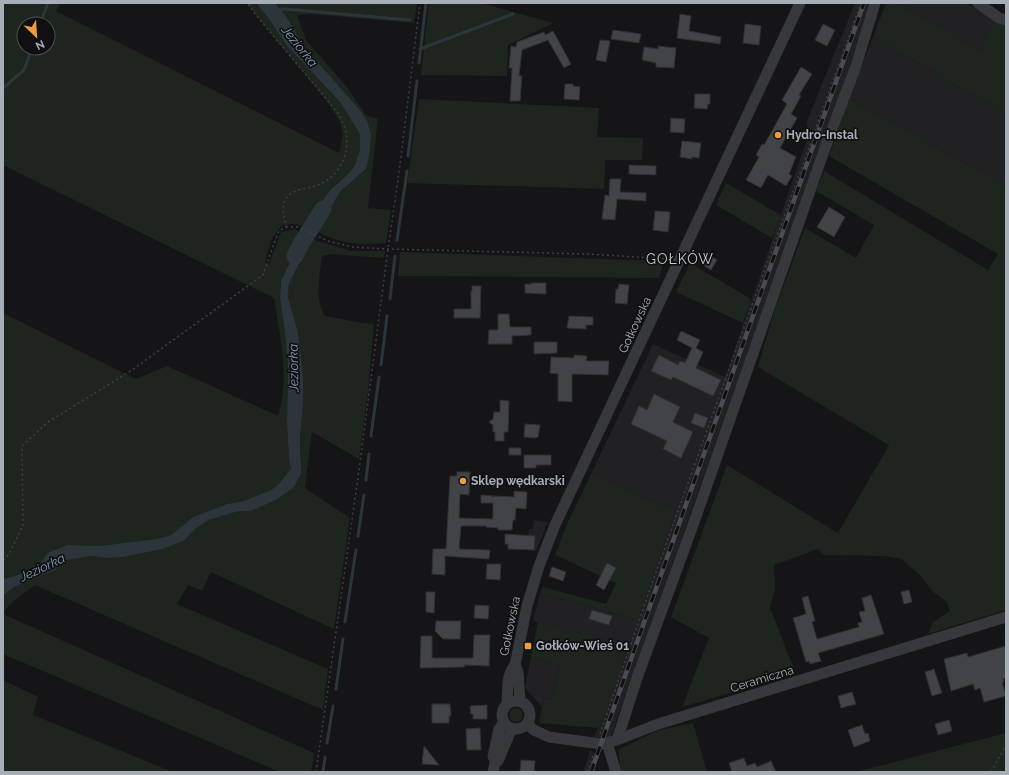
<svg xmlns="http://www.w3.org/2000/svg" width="1009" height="775" font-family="Raleway,sans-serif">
<rect width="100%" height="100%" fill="#151517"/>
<path fill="#212124" d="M855 3H871L841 92 611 736 607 739 594 737 628 646 533 621 540 593 638 620 675 511 592 472 653 344 725 377 807 139V121Z
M899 3H966L996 20 980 50Z
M873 37 1006 114V186L849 98Z
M534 520 548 522 536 551 527 550 529 529H533Z
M531 657 560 665 552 699 544 698 542 707 525 688Z
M590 750 599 757 594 772H583Z"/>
<path fill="#1d251e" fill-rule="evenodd" d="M3 3H61L56 11 339 153 343 135 340 122 327 101 246 3H256L269 19 288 47 340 102 360 134V149L355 165 349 173 330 190 305 226 292 224 282 225 272 238 265 262 269 264 281 232 295 229 303 234 281 281 280 298 285 333 288 364 287 424 289 460 291 468 279 484 271 490 243 501 227 504 193 517 171 535 157 539 99 546 68 545 47 553 40 564 25 573 3 579V313L136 379 167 366 278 416C290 378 280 337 274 298L3 165ZM24 24H48V48H24Z
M275 3H417L414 23 312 14 297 15 306 40 346 86 366 115 378 119 368 208 391 210 386 243C360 245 340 245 317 231L340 192 366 169 367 121 359 109 303 45 286 16Z
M429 3H481L553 23 508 45 507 76 421 75Z
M886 3H899L980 50 996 20 1006 26V114L873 37Z
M849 98 1006 186V610L928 634 933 622 950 611 947 602 932 591 920 575 901 559 884 556 824 555 818 549 774 565 775 588 770 608 796 674 682 707 709 638 671 617 727 465 838 533 889 445 758 367 774 312 805 228 856 258 874 225 816 191 824 171 988 270 998 254 829 156Z
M419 99 599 108 597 137 643 138 642 160H605L604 189 407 183Z
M726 183 781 215 772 238 716 205Z
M311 239 351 251H385L384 258 331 254 322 256C320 275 314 300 325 316L362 323 374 324 368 391 359 459 312 432 305 488 350 518 334 629 211 572 202 591 188 585 177 604 328 669 323 710 35 585 15 600 3 612V596L14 587 55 570 66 560 92 556 108 558 124 557 163 549 185 540 195 529 209 520 239 511H251L276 500 301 458 300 437 303 405V374L298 332 288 297 289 284Z
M400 252 659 261 663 264 659 278 398 276Z
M690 263 751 299 743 323 676 292Z
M592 472 675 511 638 620 540 593 543 587 606 604 616 583 555 555 567 524Z
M3 614 314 753 311 772H280L3 654Z
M538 622 628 646 599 728 539 723 544 698 552 699 560 665 531 657Z
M3 680 38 697 33 715 173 772H3Z
M509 715a7 7 0 1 1 14 0a7 7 0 1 1-14 0Z
M693 723 707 772H623L621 770 618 750 656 731Z
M1006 733V772H856Z"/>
<path fill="#2c353a" d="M256 3H275L286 16 303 45 359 109 367 121 371 134 369 156 366 169 340 192 317 231 305 226 330 190 349 173 355 165 360 149V134L340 102 288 47 269 19Z
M303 234 311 239 289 284 288 297 298 332 303 374V405L300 437 301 473 294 487 276 500 251 511H239L209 520 195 529 185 540 163 549 124 557 108 558 92 556 66 560 55 570 14 587 3 596V579L25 573 40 564 47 553 68 545 99 546 157 539 171 535 193 517 227 504 243 501 271 490 279 484 291 468 289 460 287 424 288 364 285 333 280 298 281 281Z"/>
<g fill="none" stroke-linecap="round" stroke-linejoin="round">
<path stroke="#2c353a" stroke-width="3" d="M277 10 285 9 410 20
M40 24 48 3
M420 49 513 14
M419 63 426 3
M3 88 24 70 32 48
M408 156 417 81
M397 240 407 171
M390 299 395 256
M381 365 387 316
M371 436 379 377
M366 480 369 454
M358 536 364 495
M345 622 356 550
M336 689 343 639
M327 743 333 706
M323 772 325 757"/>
<path stroke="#2c353a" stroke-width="17" d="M295 256 301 244 323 209"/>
</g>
<path fill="#424347" stroke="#2f3033" d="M680 14 691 16 689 31 721 37 720 44 677 38Z
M745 24 761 26 759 45 743 43Z
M823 24 835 30 827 46 815 40Z
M613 30 641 34 639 43 611 39Z
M553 31 571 64 564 68 548 40 522 50 519 76H522L520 101H510L512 68H509L511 46 516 47 517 42 544 32 545 35Z
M600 40 610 41 606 62 596 60Z
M658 46 676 48 674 68 656 67V63L642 60 644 47 658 49Z
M801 67 812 74 799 95 801 96 791 114 797 118 780 148 796 157 789 174 792 176 786 186 768 175 761 188 746 180 759 157 756 155 762 144 764 145 787 104 782 100Z
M565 84H573V86L580 87 579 100 564 99Z
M695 94H710V104H708L707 109 694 108Z
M671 118 685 119 684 133 670 132Z
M682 141 701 143 699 158 692 157V159L680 157Z
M629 165 656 166V175L629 174Z
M610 179H621L620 192 646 193V201L617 199 615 220 602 219 605 195 609 196Z
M829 207 845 217 834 237 817 227Z
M655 211 670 212 668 232 653 230Z
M709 255 717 260 711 270 703 265Z
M531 283H546V294L525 293V284H531Z
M619 284 629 285 627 304 615 303 616 289H618Z
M472 286H481L480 318H454V309H471V291H472Z
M498 314H509L510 327H531V335L512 336V344H488L489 330H498Z
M569 316 593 317V325H586V329L567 328Z
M681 331 700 340 696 348 703 352 696 368 721 380 713 396 673 377 671 380 651 371 659 355 678 365 680 361 685 363 692 348 677 340Z
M534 342H557V353L534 354Z
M574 355 587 356 586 361H609L608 375 572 374V402L558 401V374L550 373 551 357 574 358Z
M654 394 680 407 673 422 693 432 681 458 663 449 667 441 631 424 639 406 647 410Z
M500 400 509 401 508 432H504V441H495V432H493V425L489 422 493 419 494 412H500Z
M695 413 708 418 704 428 691 423Z
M525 424 540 425 538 437 535 438 524 437Z
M509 448H521V455H509Z
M524 455H551V465H536V468H524Z
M457 472H470L469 495 460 494 459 518 493 519V503H481V495L493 496V498V496L514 497V491L527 492 526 509 516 508 515 520H513L512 530H498V528L486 527V526H461L459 549 490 550 489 559 445 556V575L432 574 433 549H446L450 476H457Z
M505 534 535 536 534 550 508 549V544H505Z
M607 563 616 568 604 590 596 585Z
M487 564H501L500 580 486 579Z
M552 567 566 572 563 581 549 576Z
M909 590 912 602 904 604 901 592Z
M426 592H435L434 613 426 612Z
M871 595 884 634 818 653 821 661 810 664 809 661 806 662 793 618 806 614 802 598 808 596 815 621 812 622 817 639 859 627 858 623 862 622 859 612 865 611 862 598Z
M475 605 489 606 488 619 474 618Z
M592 610 612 616 609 625 589 619Z
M436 621H461L460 639H443L435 631Z
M474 635H490L489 666 464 665 465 667 420 668 421 636H432V658H473Z
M1006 646V678L1003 679 1004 682H1002L1006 696 984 702 980 688 975 690 973 684 951 691 944 659 967 653 968 657Z
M934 669 942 693 932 696 925 672Z
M852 692 856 704 841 708 838 696Z
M432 704H450L451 716H449V723H432Z
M487 705V719H473V714H471L470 706Z
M949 720 952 731 938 735 935 724Z
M862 725 865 734 868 733 870 741 854 747 848 730Z
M480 728 481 750H467L466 729Z
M424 746 439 765 422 764Z
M744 758 747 766 755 763 757 767 771 761 776 772H732L729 763Z
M521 760 535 761 534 772H520Z"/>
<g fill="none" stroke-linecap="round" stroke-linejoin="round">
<path stroke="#3c3f43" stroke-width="1.5" stroke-dasharray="2 3" stroke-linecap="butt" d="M286 227H299L328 241 352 247 388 249 588 254 668 259
M3 560 9 554 23 525 22 446 48 422 132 370 263 275 276 238 279 231 286 227C285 219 281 207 285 200 291 189 305 189 315 186 338 179 350 156 346 133 345 126 341 119 338 113L255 14 248 3
M600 734 651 586 861 3
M316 772 357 485 388 249 399 172 420 3
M587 772 594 753
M991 772 1006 745"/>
<path stroke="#36383c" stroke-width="11" d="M978 3 999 18 1006 20
M515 665 518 672 520 701
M502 715a14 14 0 1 1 28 0a14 14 0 1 1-28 0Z
M507 704C508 691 506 675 515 665L527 606 539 566 555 525 800 3
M527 724 534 730 549 737 601 744 617 740 658 724 1006 617
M617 740 637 678 693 525 825 148 856 66 875 3
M607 743 616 772
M493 757 499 729 504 722
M493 772 495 763 498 761 512 728"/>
<g stroke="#494c51" stroke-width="4.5">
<path id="rail" d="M591 772 864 3"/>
</g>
<use href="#rail" stroke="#101012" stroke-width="3" stroke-dasharray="9" stroke-linecap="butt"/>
</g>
<g fill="#e99f3b" stroke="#101012" stroke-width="1.5">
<circle cx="778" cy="135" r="4"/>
<circle cx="463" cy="481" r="4"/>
<rect x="524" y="642" width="8" height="8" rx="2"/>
</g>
<g text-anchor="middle" stroke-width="3.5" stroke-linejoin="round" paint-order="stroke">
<g font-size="12" font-weight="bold" fill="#a8aeb6" stroke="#101012" text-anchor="start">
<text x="786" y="139">Hydro-Instal</text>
<text x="471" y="485">Sklep wędkarski</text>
<text x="536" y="650">Gołków-Wieś 01</text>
</g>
<g font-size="12" fill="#a8aeb6" stroke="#101012">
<text transform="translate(635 325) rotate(-65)" y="4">Gołkowska</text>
<text transform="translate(510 626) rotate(-78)" y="4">Gołkowska</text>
<text transform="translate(762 679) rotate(-17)" y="4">Ceramiczna</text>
</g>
<g font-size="13" font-style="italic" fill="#809eb0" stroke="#101012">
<text transform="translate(300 46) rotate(51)" y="5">Jeziorka</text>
<text transform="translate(293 368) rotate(-91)" y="5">Jeziorka</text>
<text transform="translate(42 567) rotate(-25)" y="5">Jeziorka</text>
</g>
<g font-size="14" letter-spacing="1" fill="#c8ccd3" stroke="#101012">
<text x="680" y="264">GOŁKÓW</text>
</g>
</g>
<rect width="1009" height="775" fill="none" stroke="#a8aeb6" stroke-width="8"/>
<g transform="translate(36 36) rotate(155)"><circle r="19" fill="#101012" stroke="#4d4f54"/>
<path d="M0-3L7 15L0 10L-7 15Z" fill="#e99f3b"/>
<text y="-6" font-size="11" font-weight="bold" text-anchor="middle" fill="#a8aeb6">N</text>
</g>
</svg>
